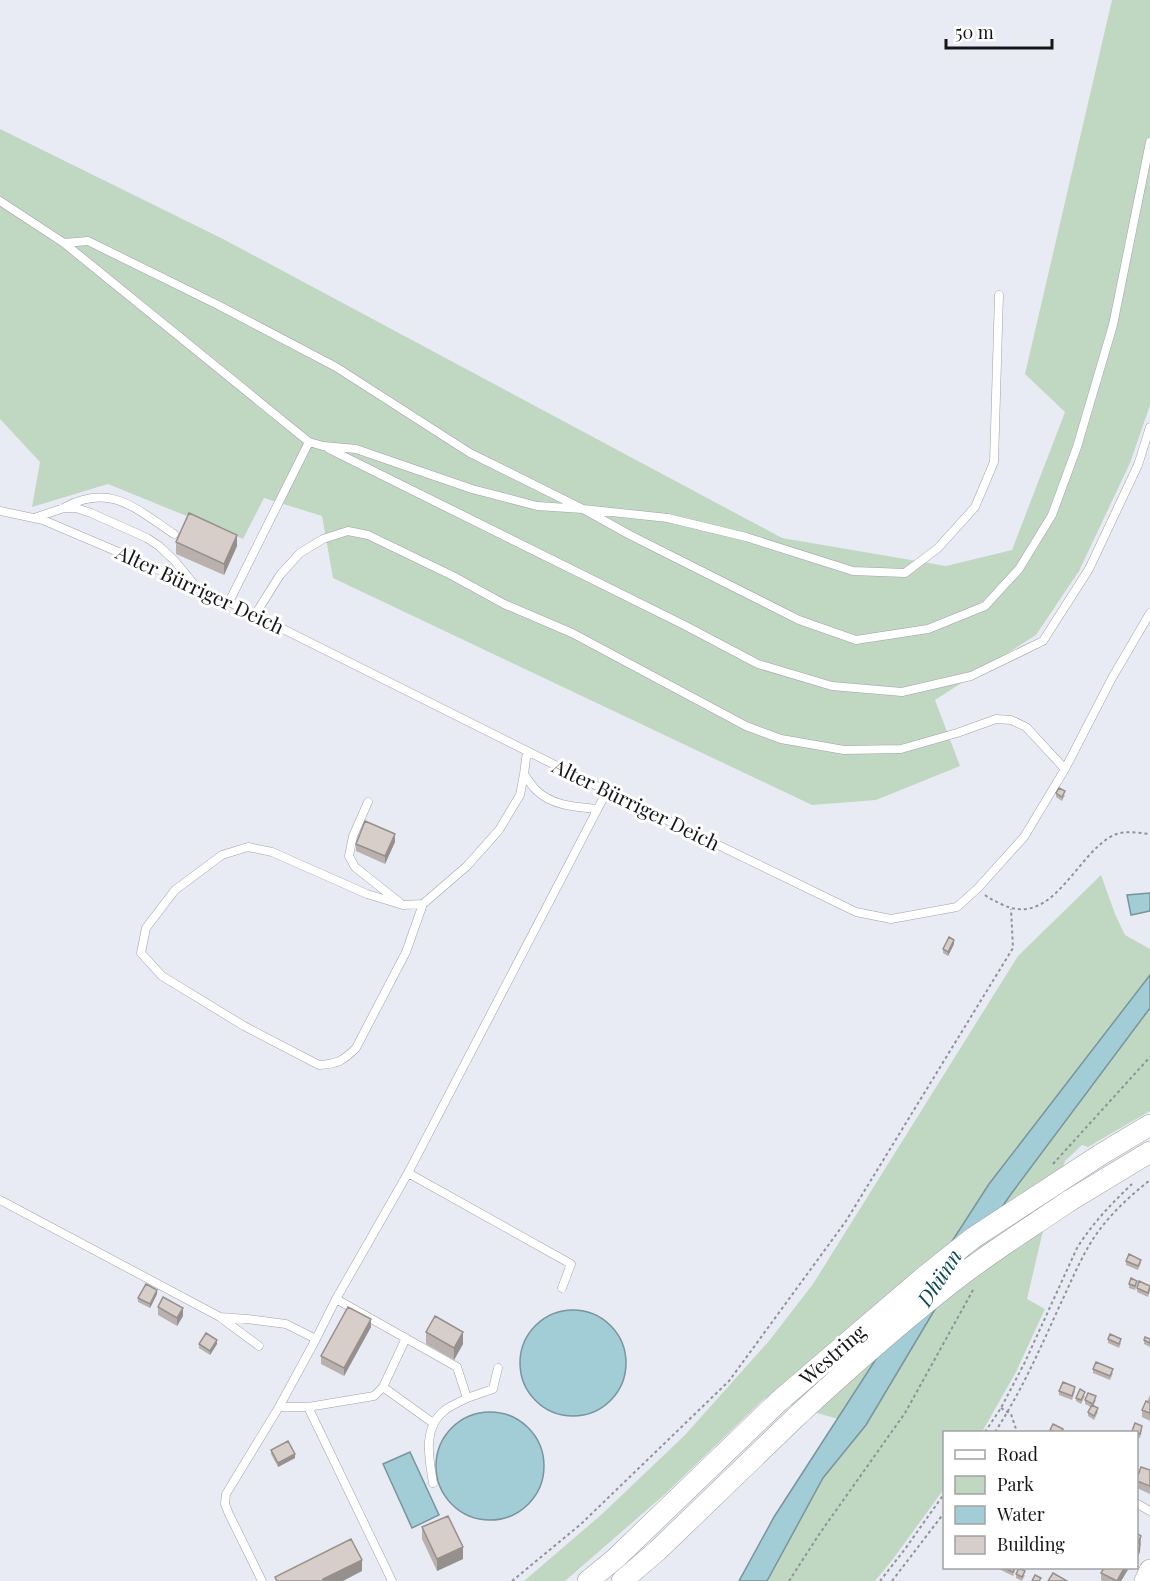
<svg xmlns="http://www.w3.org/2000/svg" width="1150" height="1581" font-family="'Playfair Display',serif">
<rect width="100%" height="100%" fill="#e9ebf4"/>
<path fill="#c0d7c1" d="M1112 0H1150V405L1130 463 1079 571 1036 635 935 700 960 766 876 800 812 805 333 578 322 516 264 498 243 539 108 484 32 507 40 462 0 419V129L223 239 782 538 946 566 1012 550 1065 412 1025 374Z
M1101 875 1115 914 1125 935 1150 949V975L989 1184 838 1419 765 1398 665 1494 565 1581H524L601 1515 685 1435 769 1341 813 1284 1018 956Z
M1150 1008V1111L1088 1147 1082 1145 1065 1161 1042 1235 1027 1299 1045 1309 1016 1372 982 1432H944V1489L893 1559 875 1581H767L823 1478 866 1425 956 1274 1011 1194Z"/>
<path fill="#a2ccd6" stroke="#78959d" stroke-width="1.5" d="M1150 893V911L1131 915 1127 895Z
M1150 975V1008L1011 1194 956 1274 866 1425 823 1478 767 1581H739L774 1517 989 1184Z
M520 1363a53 53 0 1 1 106 0a53 53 0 1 1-106 0Z
M436 1466a54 54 0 1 1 108 0a54 54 0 1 1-108 0Z
M410 1452 439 1515 412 1528 383 1464Z"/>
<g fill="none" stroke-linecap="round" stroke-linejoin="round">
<g stroke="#a0a2aa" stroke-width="9">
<path id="lane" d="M0 201 64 243 309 442
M64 243 88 241 216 304 336 367 470 453 583 509 630 535 799 620 856 640 928 629 985 606 1019 569 1052 515 1077 447 1113 325 1150 142
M329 449 684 625 758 664 832 686 902 692 971 676 1043 641 1089 569 1138 465 1150 427
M65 507C112 483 136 509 174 534
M0 511 43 520 137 560 229 602 607 791 856 912 891 919 957 907 978 888 1024 837 1065 769 1112 678 1150 613
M37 517 64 508H76L91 513 147 538 159 546 174 560 193 583
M229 602 309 442 323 446 356 449 472 489 537 506 583 509 668 518 746 537 853 571 905 573 938 548 975 507 994 462 999 295
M255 615 280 575 300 553 323 539 348 531 368 535 453 576 504 604 572 633 746 726 781 739 844 750 901 749 957 733 996 719 1011 720 1026 727 1065 769
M527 751 524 774C528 780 532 786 536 790 552 806 576 807 597 809
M368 802 353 836 349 856 355 867 399 902
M423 904 403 905 367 894 272 852 248 847 222 855 175 890 146 928 141 953 162 976 244 1026 319 1065C337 1064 343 1061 356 1048L406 952 423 904 467 866 499 830 520 795 524 774
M408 1173 571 1264 562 1288
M0 1200 220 1317 247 1319 286 1324 316 1339 336 1299 408 1173 607 791
M336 1299 457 1367 467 1398C460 1402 452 1405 445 1410 422 1428 429 1458 433 1483
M221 1318 259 1346
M406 1338 383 1387 433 1423
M467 1398 493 1389 498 1368
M279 1407H308L374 1396 383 1387
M308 1407 392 1581
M1136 1503 1150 1511
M262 1581 229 1514 225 1504 226 1494 279 1407 316 1339"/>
</g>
<g stroke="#a0a2aa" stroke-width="22">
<path id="secondary" d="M1100 1155 1150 1125
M1069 1201 1150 1152
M588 1581 616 1558 779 1401
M622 1581 657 1551 797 1416
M1145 1581 1150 1570"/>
</g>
<path stroke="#909298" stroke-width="2" stroke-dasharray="3 3" stroke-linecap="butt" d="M985 895C990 899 995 901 1001 904 1053 930 1076 853 1114 835 1125 830 1138 833 1150 834
M1053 1164 1150 1057
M1001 1408 1011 1414 1017 1432
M985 1432 1001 1408 1025 1362 1077 1248C1092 1224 1111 1204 1132 1184
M995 1432C1021 1392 1040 1349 1060 1305 1071 1282 1081 1257 1095 1236 1110 1214 1130 1196 1150 1180
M512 1581 581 1524 729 1381 846 1221 1013 948 1011 909
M789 1581 820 1533 905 1413 973 1290
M880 1581 905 1549 944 1494
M892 1581 944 1513"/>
<use href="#lane" stroke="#fff" stroke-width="8"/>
<use href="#secondary" stroke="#fff" stroke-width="21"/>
<g stroke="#a0a2aa" stroke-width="22" stroke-linecap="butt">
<path id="secondary-bridge" d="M779 1401 924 1277 973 1238 1100 1155
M797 1416C851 1366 905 1318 964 1273 997 1248 1034 1225 1069 1201"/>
</g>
<use href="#secondary-bridge" stroke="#fff" stroke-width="21"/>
</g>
<path fill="#b9b1ae" d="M176 542 237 546 224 575 176 554Z
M1056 793 1065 795 1062 801 1056 797Z
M395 842 385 864 356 851V844Z
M954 944 948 956 943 953V949Z
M1126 1261 1141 1263 1138 1270 1126 1265Z
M1129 1284 1137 1285 1135 1290 1129 1288Z
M1150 1286V1291L1148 1297 1137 1292V1288Z
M157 1294 150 1308 138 1302V1298Z
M158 1307 183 1316 177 1326 158 1315Z
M371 1327 344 1376 321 1364V1356Z
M426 1332 463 1344 454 1360 426 1344Z
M1108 1339 1121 1343 1119 1348 1108 1343Z
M1150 1339V1347L1144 1344V1340Z
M199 1344H217L210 1355 199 1348Z
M1093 1369 1113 1373 1110 1380 1093 1373Z
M1059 1391H1075L1072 1400 1059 1395Z
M1150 1395V1421L1142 1417V1410L1147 1402Z
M1085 1396 1081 1404 1076 1401V1398Z
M1085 1400H1096L1093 1406 1098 1412 1094 1420 1088 1416V1412L1091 1407 1085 1404Z
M1142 1430 1140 1438 1137 1437V1432H1132V1431Z
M271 1450 295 1458 278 1467 271 1454Z
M1150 1470V1494L1137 1488V1478Z
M422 1527 463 1559 437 1571 422 1539Z
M997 1568H1015V1571L1013 1576Z
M1104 1568H1129L1121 1581H1102L1101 1580V1573Z
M1016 1574 1025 1575 1022 1581 1016 1578Z"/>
<path fill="#96908d" d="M237 535V546L224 575V564Z
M395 834V842L385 864V856Z
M954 940V944L948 956V952Z
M157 1290V1294L150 1308V1304Z
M183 1308V1316L177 1326V1318Z
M371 1319V1327L344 1376V1368Z
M463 1332V1344L454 1360V1348Z
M217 1340V1344L210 1355V1351Z
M295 1454V1458L278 1467V1463Z
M1141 1536 1140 1552 1138 1556V1543Z
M463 1547V1559L437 1571V1559Z
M362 1560V1571L343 1581H323V1579Z
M1124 1568H1129L1121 1581H1117Z"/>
<path fill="#d7ceca" stroke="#96908d" stroke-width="1.5" d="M189 513 237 535 224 564 176 542Z
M1059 788 1065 791 1062 797 1056 793Z
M365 821 395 834 385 856 356 844Z
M949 937 954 940 948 952 943 949Z
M1129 1254 1141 1260 1138 1266 1126 1261Z
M1131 1278 1137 1281 1135 1286 1129 1284Z
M1139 1281 1150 1286 1148 1293 1137 1288Z
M146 1284 157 1290 150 1304 138 1298Z
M163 1297 183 1308 177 1318 158 1307Z
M348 1307 371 1319 344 1368 321 1356Z
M435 1316 463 1332 454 1348 426 1332Z
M206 1333 217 1340 210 1351 199 1344Z
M1110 1334 1121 1339 1119 1344 1108 1339Z
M1145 1337 1150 1339V1343L1144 1340Z
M1096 1362 1113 1369 1110 1376 1093 1369Z
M1063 1382 1075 1387 1072 1396 1059 1391Z
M1080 1389 1085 1392 1081 1400 1076 1398Z
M1088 1393 1096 1396 1093 1404 1085 1400Z
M1146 1401 1150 1403V1413L1142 1410Z
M1092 1405 1098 1408 1094 1416 1088 1412Z
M1135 1423 1142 1426 1140 1434 1132 1431Z
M1053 1424 1063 1429 1062 1432H1055L1050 1430Z
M288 1441 295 1454 278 1463 271 1450Z
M1141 1467 1150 1470V1486L1137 1481V1478Z
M448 1516 463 1547 437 1559 422 1527Z
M1137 1533 1141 1536 1138 1543 1140 1544 1138 1549 1137 1548Z
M351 1539 362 1560 323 1579 324 1581H277L275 1577Z
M1004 1568H1015L1013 1572Z
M1019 1568 1025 1571 1022 1577 1016 1574Z
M1104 1568H1124L1117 1581 1101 1573Z
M1053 1573 1067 1581H1048Z
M1035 1575 1041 1578 1039 1581H1032Z"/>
<g text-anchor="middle" stroke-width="6" stroke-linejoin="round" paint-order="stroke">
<g font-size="20" fill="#151619" stroke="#fff">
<text transform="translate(200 590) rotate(25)" y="7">Alter Bürriger Deich</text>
<text transform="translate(636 805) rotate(26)" y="7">Alter Bürriger Deich</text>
<text transform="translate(833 1355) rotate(-41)" y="7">Westring</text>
</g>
<g font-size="21" font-style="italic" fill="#0c4b56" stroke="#fff">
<text transform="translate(940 1278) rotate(-57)" y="7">Dhünn</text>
</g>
</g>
<rect x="943" y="1431" width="195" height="138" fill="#ffffff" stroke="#a1a2a3" stroke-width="1.5"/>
<rect x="955" y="1450" width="30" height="9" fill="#ffffff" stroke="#a1a2a3" stroke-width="1.5"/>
<text x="997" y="1461" font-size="18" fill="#151619">Road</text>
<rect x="955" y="1476" width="30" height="18" fill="#c0d7c1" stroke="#a1a2a3" stroke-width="1.5"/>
<text x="997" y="1491" font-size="18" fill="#151619">Park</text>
<rect x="955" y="1506" width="30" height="18" fill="#a2ccd6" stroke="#a1a2a3" stroke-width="1.5"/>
<text x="997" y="1521" font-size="18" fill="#151619">Water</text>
<rect x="955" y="1536" width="30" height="18" fill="#d7ceca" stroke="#a1a2a3" stroke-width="1.5"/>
<text x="997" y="1551" font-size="18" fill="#151619">Building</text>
<path d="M946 39v9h106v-9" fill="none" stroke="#151619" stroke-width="3"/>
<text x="955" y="39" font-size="18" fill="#151619" stroke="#ffffff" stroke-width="4.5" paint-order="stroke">50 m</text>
</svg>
